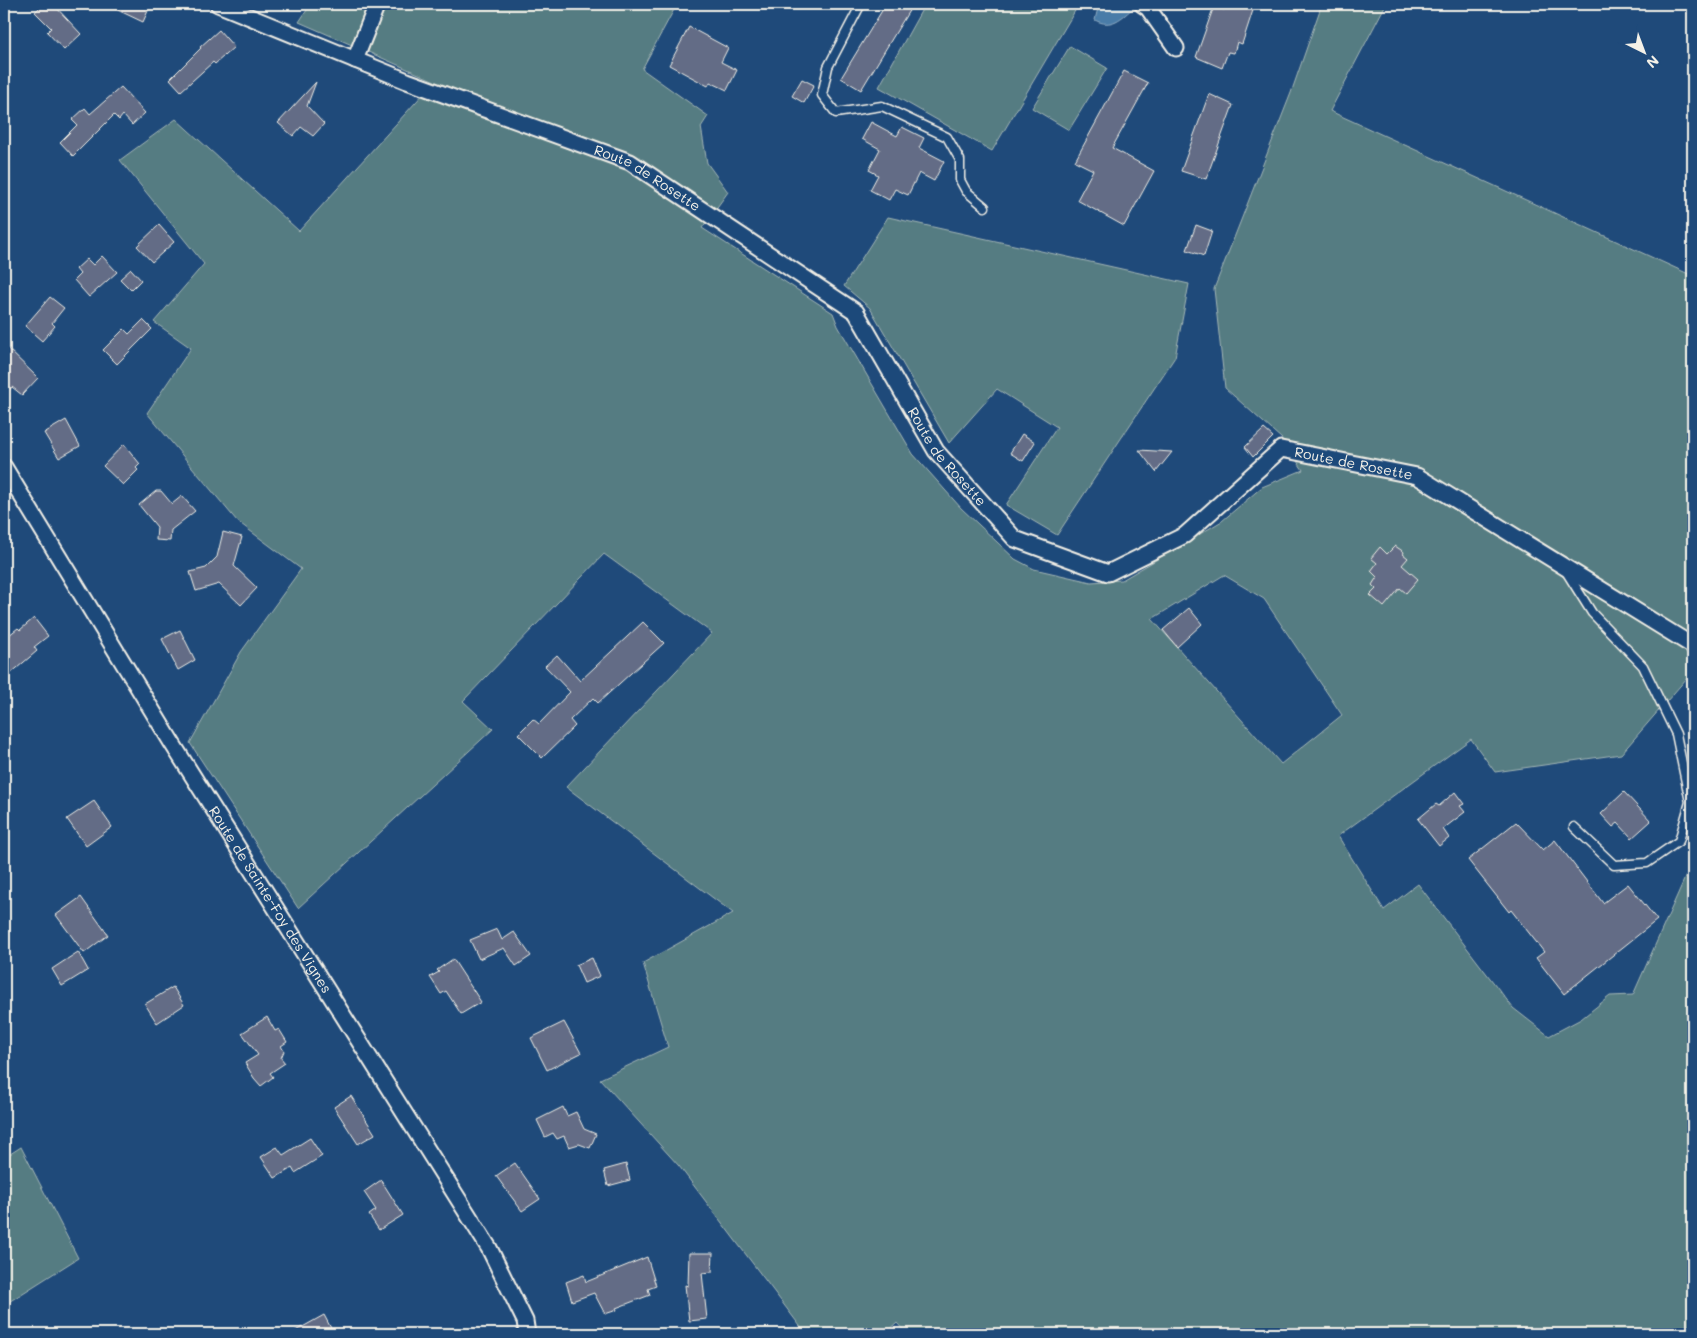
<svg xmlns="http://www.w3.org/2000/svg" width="1697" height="1338" font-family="Mali,sans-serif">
<rect width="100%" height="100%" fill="#1f4a7a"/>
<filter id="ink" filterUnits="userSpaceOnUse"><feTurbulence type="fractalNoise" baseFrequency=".02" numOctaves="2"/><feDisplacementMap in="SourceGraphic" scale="10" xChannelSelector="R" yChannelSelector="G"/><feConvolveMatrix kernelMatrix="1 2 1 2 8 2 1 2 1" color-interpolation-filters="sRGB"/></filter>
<g filter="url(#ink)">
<path fill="#557c82" stroke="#a4b6b5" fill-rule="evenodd" d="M311 4H677L642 69 708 116 701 127 707 163 728 192 702 228 833 313 838 326 913 454 961 508 1015 559 1034 569 1091 582 1122 580 1222 521 1262 487 1303 470 1282 439 1225 388 1214 289 1291 93 1322 4H1386L1330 111 1693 276V671L1621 754 1495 772 1471 739 1338 836 1384 910 1418 884 1513 1008 1549 1036 1581 1019 1610 996 1633 995 1688 871 1693 872V1334H907L897 1323 885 1334H806L679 1166 600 1079 668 1047 643 963 733 913 566 787 712 633 604 554 463 701 493 729 298 908 190 743 241 652 301 569 237 521 147 413 191 348 154 322 204 264 120 160 176 119 299 231 435 81 299 22ZM1224 575 1264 599 1342 715 1281 764 1152 619Z
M925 4H1079L992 151 879 87Z
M1070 46 1107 68 1069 130 1032 108Z
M888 217 1189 284 1175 357 1057 535 1006 505 1057 427 997 389 949 443 870 308 844 286Z
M21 1147 78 1258 4 1305V1158Z"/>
<path fill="#4a7ca8" stroke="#8eabc2" d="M1099 4H1130L1134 7C1122 18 1111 29 1095 20Z"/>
<path fill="#636c86" stroke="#f4f1e8" d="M43 4H53L81 34 64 50 47 32 51 28 35 12Z
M105 4H151L143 22Z
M886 4H913L861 90 841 78Z
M1226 4H1255L1242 44 1237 42 1234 53 1228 52 1222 68 1196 57 1214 6 1224 10Z
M689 27 728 48 721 62 737 70 727 90 710 82 708 86 669 65Z
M219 30 234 47 215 64 213 62 181 91 170 79 201 48 200 47Z
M1124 71 1148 83 1112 148 1154 171 1124 226 1077 200 1093 170 1075 161Z
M802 79 814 85 804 103 792 96Z
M316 82 307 106 324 124 313 136 301 127 293 136 278 123Z
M121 87 145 113 132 125 123 115 119 120 114 115 73 156 60 142 77 125 72 120 85 108 90 114Z
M1209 94 1233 105 1206 179 1181 171Z
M871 122 897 136 902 127 924 138 919 148 944 161 934 181 919 173 908 195 895 189 889 200 870 190 878 175 869 170 880 149 862 139Z
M159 225 174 242 152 262 137 246Z
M1196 225 1212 231 1204 256 1187 250Z
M102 256 117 272 89 297 74 280 80 274 76 269 87 259 93 265Z
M131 269 141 280 131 290 120 279Z
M50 297 64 308 52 323 55 326 42 341 25 326Z
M143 320 152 329 117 364 103 350 124 329 129 334Z
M4 345 38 378 22 395 12 387 4 396Z
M66 420 80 446 59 458 44 433Z
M1264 429 1273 437 1253 457 1245 447Z
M1022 434 1035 442 1023 461 1010 453Z
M124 444 140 464 136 468 138 470 123 485 103 466Z
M1139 450 1172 452 1156 472Z
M156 491H161L172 504 182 496 195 511 171 530 170 541 156 540 157 527 139 505Z
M223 532 242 537 234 566 257 588 241 605 219 584 196 591 190 572 206 568 217 557Z
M1395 546 1404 552 1403 554 1408 558 1402 565 1418 579 1406 593 1400 588 1384 607 1370 595 1376 589 1372 585 1377 577 1371 571 1377 563 1371 558 1380 547 1387 554Z
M1189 608 1202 624 1177 647 1163 630Z
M34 618 48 636 34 647 37 651 10 674 4 666V650L9 646 4 639 18 628 20 630Z
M643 622 664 643 598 703 593 698 570 720 575 726 542 758 518 734 533 719 539 724 570 692 545 666 557 655 580 681Z
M180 630 195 660 178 670 162 639Z
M1455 792 1464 804 1460 806 1465 812 1443 829 1449 838 1439 846 1418 819 1436 804 1439 806Z
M1624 792 1651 821 1632 838 1618 823 1613 827 1601 814Z
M94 801 112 827 86 846 67 819Z
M1516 822 1543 850 1555 840 1603 903 1628 884 1657 920 1564 994 1536 958 1544 952 1511 910 1509 912 1468 860Z
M81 897 108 935 84 953 56 915Z
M497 929 502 940 514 932 531 956 516 966 504 948 479 959 470 940Z
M78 952 88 970 62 986 52 969Z
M592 958 600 976 584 983 576 965Z
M453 959 481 1002 461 1014 446 991 441 994 430 977 439 972 437 970Z
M173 987 184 1005 157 1023 145 1004Z
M267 1017 275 1031 279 1029 287 1042 281 1046 284 1051 281 1058 285 1063 270 1073 273 1077 261 1086 254 1078 245 1063 258 1055 242 1033Z
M564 1022 581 1053 547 1070 531 1038Z
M351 1096 375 1134 358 1144 334 1107Z
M563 1107 567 1116 576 1112 584 1129 596 1134 590 1148 579 1144 569 1147 564 1136 557 1139 553 1133 545 1137 537 1120Z
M310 1138 322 1156 295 1173 292 1168 275 1178 261 1157 277 1147 283 1155Z
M515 1163 540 1199 522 1211 496 1176Z
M626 1164 630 1180 608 1186 604 1170Z
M381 1180 403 1215 379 1230 369 1215 376 1210 364 1192Z
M689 1253H713L712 1272 702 1273 707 1319 689 1321 685 1285 688 1286Z
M647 1257 656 1286 648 1289 650 1295 616 1308 617 1310 605 1314 594 1293 572 1301 566 1282 584 1275 586 1282Z
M324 1315 334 1334H290Z"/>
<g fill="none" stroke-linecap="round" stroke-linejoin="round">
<g stroke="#f4f1e8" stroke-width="11">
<path id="lane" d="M861 4 828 67 822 95 836 113 882 106 947 137 960 160V180L966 191 985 207
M1567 573 1592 613 1643 666 1676 734 1690 802 1679 841 1647 863 1614 865 1574 827"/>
</g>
<g stroke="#f4f1e8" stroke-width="19">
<g id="street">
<path id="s1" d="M218 4 407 81 630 162 856 312 936 451 1015 539 1108 573 1185 535 1281 449 1417 476 1693 646"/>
<path d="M1142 4 1148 8 1176 48"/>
<path d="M355 60 377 4"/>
<path id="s2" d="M4 467 172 743 489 1248 525 1321 527 1334"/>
</g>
</g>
<use href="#lane" stroke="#1f4a7a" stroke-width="8"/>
<use href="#street" stroke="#1f4a7a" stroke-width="15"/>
</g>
</g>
<g text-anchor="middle" stroke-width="5" stroke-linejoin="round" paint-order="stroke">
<g font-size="14" fill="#f4f1e8" stroke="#1f4a7a">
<text dy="5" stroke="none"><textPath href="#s1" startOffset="464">Route de Rosette</textPath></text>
<text dy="5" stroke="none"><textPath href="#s1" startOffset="884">Route de Rosette</textPath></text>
<text dy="5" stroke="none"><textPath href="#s1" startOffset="1379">Route de Rosette</textPath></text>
<text dy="5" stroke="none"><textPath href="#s2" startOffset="508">Route de Sainte-Foy des Vignes</textPath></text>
</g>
</g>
<rect width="1697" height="1338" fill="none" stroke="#1f4a7a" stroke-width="20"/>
<rect x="10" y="10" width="1677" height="1318" fill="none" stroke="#f4f1e8" stroke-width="2" filter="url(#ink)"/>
<g transform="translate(1644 52) rotate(138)" stroke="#1f4a7a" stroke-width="4" paint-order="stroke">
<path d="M0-4L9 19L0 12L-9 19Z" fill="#f4f1e8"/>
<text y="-8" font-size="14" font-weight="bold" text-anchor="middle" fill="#f4f1e8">N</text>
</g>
</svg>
